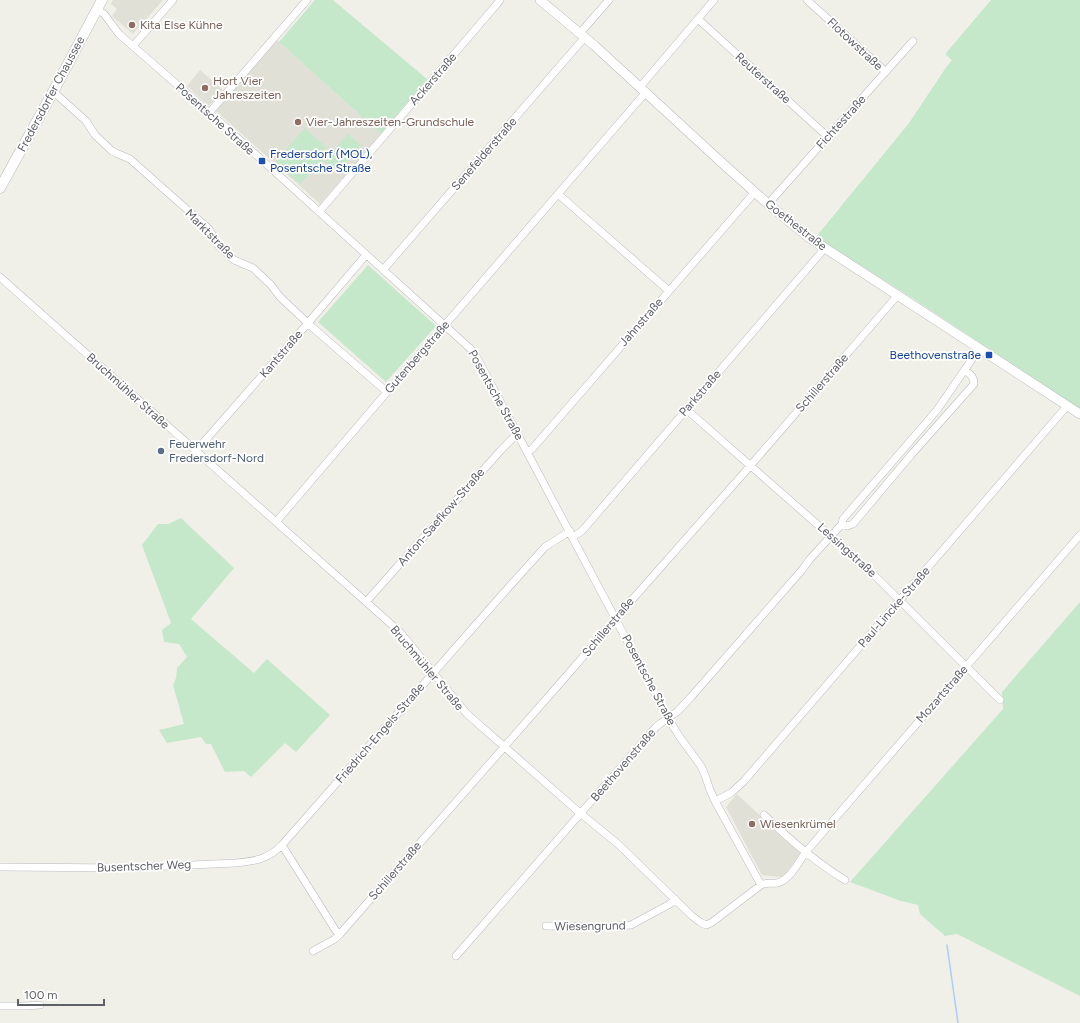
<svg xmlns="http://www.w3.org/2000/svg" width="1080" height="1023" font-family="Figtree,sans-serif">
<rect width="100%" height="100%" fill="#f1f0e8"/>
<path fill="#e1e0d6" d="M113 0H163L133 34 112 16 117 9 111 4Z
M277 40 381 134 320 204 216 111Z
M200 70 223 90 209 106 187 86Z
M737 794 786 840 801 852 787 872 781 877 762 875 726 807Z"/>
<path fill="#c5e8ca" d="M315 0H333L427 79 381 134 279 42Z
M991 0H1080V409L912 298 816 237 909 123 947 66 952 60 946 55V53Z
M305 128 326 147 319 154 324 159 300 184 275 162Z
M348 134 361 145 337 172 324 161Z
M368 265 436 326 386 382 318 322Z
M181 518 234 568 191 619 254 673 267 659 330 715 296 752 285 743 251 777 244 771 225 772 211 744H206L201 737 167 743 159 730 184 724 173 685 176 678 177 668 187 657 179 644 164 642 162 630 171 623 142 545 158 524H168Z
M1080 602V996L957 934 945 936 920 914 918 905 901 901 850 882 1003 709 1002 692Z"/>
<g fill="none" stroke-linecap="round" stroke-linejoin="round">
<path stroke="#aacdff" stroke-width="1.5" d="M947 945 958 1023"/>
<g stroke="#babbc1" stroke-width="8">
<path id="minor" d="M807 0 886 72
M97 9 104 14 119 34 221 123 474 352 668 718 679 736 701 766 705 775 710 790 715 801 761 885
M698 19 828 137
M580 33 609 0
M133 46 173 0
M640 87 714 0
M53 92 56 94 86 121 95 135 112 151 116 153 130 159 209 229 218 245 234 260 253 268 271 285 280 297 312 327 387 392
M209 113 307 0
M558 194 669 291
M768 204 913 41
M319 212 497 4 500 0
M383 270 585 37
M0 277 400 632 467 714 580 813 618 844 692 916 700 922 706 925 711 923 761 885C766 882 771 884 777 883 789 881 799 862 805 853L1080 535
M686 409 868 569 1000 700
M196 451 308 323 366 255
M527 452 532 449 755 192
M276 522 387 392 646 92
M842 524 847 526 853 524 911 455 974 384C974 377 971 375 965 370
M573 537 582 531 825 248
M366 602 501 450 518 433
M715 801 731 793 744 781 1067 406
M764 815C789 839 815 862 845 880
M282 845 336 931 340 934
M0 867 126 868 236 863C256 861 268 859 282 845L508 588 545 547 570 531
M546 926 602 927 631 925 670 904 675 899
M313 951 335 939 340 934 562 681 607 629 616 618 751 465 897 296
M456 956 656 727 661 723 678 711 691 697 802 570 810 559 842 524 843 519 937 410 979 349
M0 1006H24L40 1005"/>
</g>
<g stroke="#babbc1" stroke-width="10">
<path id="tertiary" d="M540 0 595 46 720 161 768 204 808 237 1080 414"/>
</g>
<g stroke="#b9bbc1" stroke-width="11">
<path id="secondary" d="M0 188 53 92 102 0"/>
</g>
<use href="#minor" stroke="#fff" stroke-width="7"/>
<use href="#tertiary" stroke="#fff" stroke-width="9"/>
<use href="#secondary" stroke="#fff" stroke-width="10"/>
</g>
<g fill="#8d6e63" stroke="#fff" stroke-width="1.5">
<circle cx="132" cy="25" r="4"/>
<circle cx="205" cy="88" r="4"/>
<circle cx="298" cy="122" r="4"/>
<circle cx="752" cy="824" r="4"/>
</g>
<g fill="#1a4fb4" stroke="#fff" stroke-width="1.5">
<rect x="258" y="157" width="8" height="8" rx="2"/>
<rect x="985" y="351" width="8" height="8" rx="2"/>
</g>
<circle fill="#5c6f8a" stroke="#fff" stroke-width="1.5" cx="161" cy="451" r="4"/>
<g text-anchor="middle" stroke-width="3.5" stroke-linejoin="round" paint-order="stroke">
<g font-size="12" fill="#785e54" stroke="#fff" text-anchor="start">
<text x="140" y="29">Kita Else Kühne</text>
<text x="213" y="85">Hort Vier<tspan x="213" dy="14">Jahreszeiten</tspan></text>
<text x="306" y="126">Vier-Jahreszeiten-Grundschule</text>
<text x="760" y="828">Wiesenkrümel</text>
</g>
<g font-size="12" fill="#5f6168" stroke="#fff">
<text transform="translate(855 44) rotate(43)" y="4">Flotowstraße</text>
<text transform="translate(763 78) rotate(42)" y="4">Reuterstraße</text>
<text transform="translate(433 79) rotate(-49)" y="4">Ackerstraße</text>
<text transform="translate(51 94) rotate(-62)" y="4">Fredersdorfer Chaussee</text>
<text transform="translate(215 119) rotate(42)" y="4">Posentsche Straße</text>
<text transform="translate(841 122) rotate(-48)" y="4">Fichtestraße</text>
<text transform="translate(484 154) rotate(-49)" y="4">Senefelderstraße</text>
<text transform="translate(796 225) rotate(38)" y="4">Goethestraße</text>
<text transform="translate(210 234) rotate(45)" y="4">Marktstraße</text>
<text transform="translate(641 322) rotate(-49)" y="4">Jahnstraße</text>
<text transform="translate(281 354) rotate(-49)" y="4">Kantstraße</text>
<text transform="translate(417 357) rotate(-49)" y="4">Gutenbergstraße</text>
<text transform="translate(822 383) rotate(-49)" y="4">Schillerstraße</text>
<text transform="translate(128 391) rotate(42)" y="4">Bruchmühler Straße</text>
<text transform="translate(700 393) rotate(-49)" y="4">Parkstraße</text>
<text transform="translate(496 395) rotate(61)" y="4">Posentsche Straße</text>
<text transform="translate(441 517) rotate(-49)" y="4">Anton-Saefkow-Straße</text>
<text transform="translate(847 550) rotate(42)" y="4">Lessingstraße</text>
<text transform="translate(894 607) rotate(-49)" y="4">Paul-Lincke-Straße</text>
<text transform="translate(608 627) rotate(-50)" y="4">Schillerstraße</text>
<text transform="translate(427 668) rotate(50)" y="4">Bruchmühler Straße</text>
<text transform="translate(649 680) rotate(62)" y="4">Posentsche Straße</text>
<text transform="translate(942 694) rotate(-49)" y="4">Mozartstraße</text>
<text transform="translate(380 733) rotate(-49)" y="4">Friedrich-Engels-Straße</text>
<text transform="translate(623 765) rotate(-49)" y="4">Beethovenstraße</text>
<text transform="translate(144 866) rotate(-2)" y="4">Busentscher Weg</text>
<text transform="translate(395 871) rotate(-49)" y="4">Schillerstraße</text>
<text transform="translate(590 926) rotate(-1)" y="4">Wiesengrund</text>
</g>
<g font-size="12" fill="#164399" stroke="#fff" text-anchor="start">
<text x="270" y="158">Fredersdorf (MOL),<tspan x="270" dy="14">Posentsche Straße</tspan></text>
<text x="981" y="359" text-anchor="end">Beethovenstraße</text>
</g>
<g font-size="12" fill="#4e5e75" stroke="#fff" text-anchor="start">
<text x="169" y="448">Feuerwehr<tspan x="169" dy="14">Fredersdorf-Nord</tspan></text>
</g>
</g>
<path d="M18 999v6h86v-6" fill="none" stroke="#5f6168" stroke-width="2"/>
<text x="24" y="999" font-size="12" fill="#5f6168" stroke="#ffffff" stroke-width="3" paint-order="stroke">100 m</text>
</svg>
